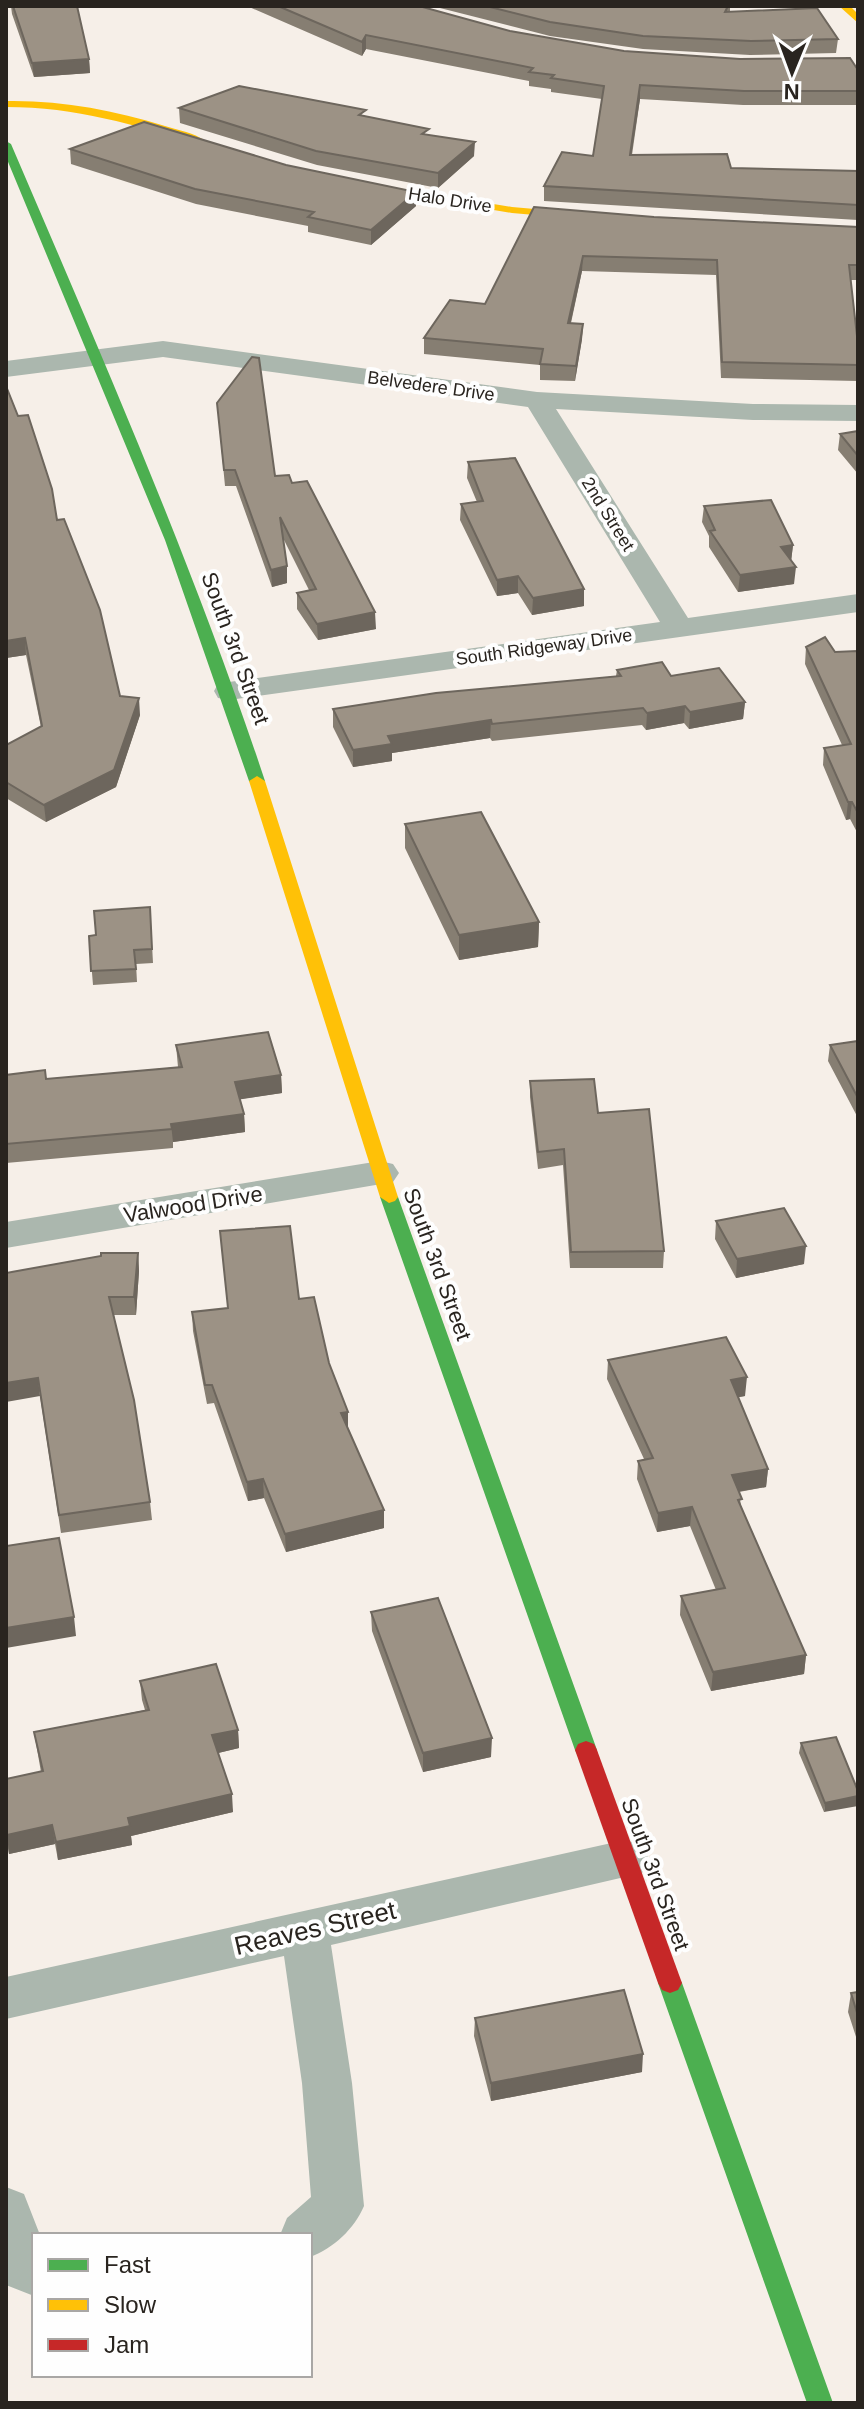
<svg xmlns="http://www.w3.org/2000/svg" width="864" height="2409" font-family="Arial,sans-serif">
<rect width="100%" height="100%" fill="#f6efe8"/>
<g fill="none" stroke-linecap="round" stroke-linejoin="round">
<path fill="#abb7ae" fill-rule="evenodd" d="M163 341 537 392 753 404 858 405V421L753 420 556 409 688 618 858 594V612L229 700 218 698 214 691 218 684 229 682 660 622 528 407 163 357 6 377V361Z
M380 1161 393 1164 399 1173 393 1182 6 1248V1222Z
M625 1840 642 1845 649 1859 642 1873 331 1945 352 2083 364 2206C354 2229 334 2248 310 2257V2235H280L287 2218 311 2197 302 2083 284 1956 6 2019V1977Z
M6 2187 24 2194 40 2235H34V2296L6 2285Z"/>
<path fill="#4caf50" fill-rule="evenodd" d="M6 141 11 144C101 354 193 564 265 781L262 784H252L249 781 165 540 6 157Z
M389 1191 398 1197 597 1750 594 1756 586 1759 578 1756 575 1750 380 1197Z
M670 1973 678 1976 682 1983 833 2403H807L658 1983 662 1976Z"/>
<path fill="#ffc107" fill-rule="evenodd" d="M839 6H850L858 14V23Z
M6 101C61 100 113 110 165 126 178 130 195 133 205 141L200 144C133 125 77 107 6 107Z
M355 181 512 207 592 214 598 217 592 220 512 213 351 186V182Z
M257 776 265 781 398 1197 395 1201 389 1203 380 1197 249 781Z"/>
<path fill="#c62828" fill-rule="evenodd" d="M586 1741 594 1744 597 1750 682 1983 678 1990 670 1993 662 1990 658 1983 575 1750 578 1744Z"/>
</g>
<path fill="#867e72" d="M11 6H77L89 59 90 73 34 77 12 14Z
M247 6H419L510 31 624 51 858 70V105H743L640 99 632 155 731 168 857 171 856 166 858 152V220L544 201V186L593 156 602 99 551 92V89L529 86V81L366 49 362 56Z
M422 6H730V12L838 39 836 53 750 55 643 49 550 36 436 7Z
M179 108 366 116 429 135 474 156 438 188 317 165 180 123Z
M70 149 416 206 371 245 308 232V226L196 204 71 164Z
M654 217 858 227V280H850L858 345V381L721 378 716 275 582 271 571 323 583 324 582 339 575 381 540 380V365L424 354V338L485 304Z
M217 403 275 476 292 483 376 629 318 640 297 609V593L309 590 283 538 287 566V583L272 587 236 486H225Z
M858 431V474L838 450 840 434Z
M468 462 584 606 532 615 518 593 497 596 460 520 461 504 477 502 467 478Z
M704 506 793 545 791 561 794 584 738 592 709 547V536L702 522Z
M57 520 120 696 140 715 116 787 46 822 6 798V745L41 727 26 655 6 658Z
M806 647 835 652 858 653V834L850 819 846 820 823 765 824 748 842 745 805 664Z
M617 670 671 676 745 702 743 719 689 729 684 723 646 730 642 725 492 741 490 738 392 753V761L353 767 333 727V709L616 676Z
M405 824 539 922 538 947 459 960 405 848Z
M150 907 153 963 136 964 137 982 93 985 89 936 96 935Z
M858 1041V1118L828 1061 830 1045Z
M176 1045 281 1075 282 1093 240 1099 244 1114 245 1132 173 1142V1148L6 1163V1075L46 1079 178 1067Z
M530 1081 598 1113 664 1251 663 1268H570L563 1165 538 1169 530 1097Z
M716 1221 804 1264 736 1278 715 1239Z
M220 1231 299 1299 329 1363 348 1412V1429L384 1510V1528L286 1552 264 1498 248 1501 214 1403 207 1404 193 1331 192 1312 228 1308Z
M138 1253 139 1271 136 1315H114L150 1502 152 1520 61 1533 40 1396Z
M608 1360 745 1396 738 1397 768 1469 766 1487 739 1492 741 1506 806 1655 804 1674 711 1691 680 1615 681 1596 716 1590 690 1526 657 1532 637 1479 638 1461 644 1459 607 1379Z
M371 1612 491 1757 423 1772 372 1631Z
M140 1681 238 1730 239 1748 218 1753 233 1812 131 1836 132 1845 58 1860 55 1844 9 1854 6 1837V1779L41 1772 34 1732 145 1710 142 1700Z
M836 1737 824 1812 799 1753 801 1743Z
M858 1992V2043L848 2012 851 1993Z
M475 2018 642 2072 491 2101 474 2036Z"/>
<path fill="#6d665d" d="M366 35V49L362 56V42Z
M89 59 90 73 34 77 32 63Z
M640 85V99L629 169 630 155Z
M475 142 474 156 438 188V173Z
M416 192V206L371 245V230Z
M583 256 582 271 567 339 568 323Z
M583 324 582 339 575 381 576 366Z
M793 545 791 562 781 547Z
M287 566V583L272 587 271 570Z
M796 567 794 584 738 592 740 575Z
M518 576V593L497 596V580Z
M584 589V606L532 615 533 598Z
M375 612 376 629 318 640 317 624Z
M25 638 26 655 6 658V641Z
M139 698 140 715 116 787 46 822 44 805Z
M745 702 743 719 689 729 690 712Z
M685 706 684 723 646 730 647 713Z
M491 720 490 738 392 753V761L353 767V750L388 736Z
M848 802H852L850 819 846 820Z
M539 922 538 947 459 960V935Z
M281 1075 282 1093 236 1100 235 1082Z
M244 1114 245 1132 173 1142 171 1124Z
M806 1246 804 1264 736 1278 737 1259Z
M138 1253 139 1271 136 1315 134 1297Z
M747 1377 745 1396 729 1399 731 1380Z
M38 1378 40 1396 6 1402V1383Z
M348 1412V1431L341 1413Z
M768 1469 766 1487 730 1493 732 1475Z
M263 1479 264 1498 248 1501 247 1482Z
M692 1507 690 1526 657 1532 658 1513Z
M384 1510V1528L286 1552 285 1534Z
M74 1617 76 1636 6 1648V1628Z
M806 1655 804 1674 711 1691 713 1672Z
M238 1730 239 1748 214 1754 212 1735Z
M492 1738 491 1757 423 1772V1753Z
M232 1794 233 1812 131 1836 132 1845 58 1860 56 1842 128 1818Z
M858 1796V1806L824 1812 825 1803Z
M52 1825 55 1844 9 1854 7 1835Z
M643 2054 642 2072 491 2101V2083Z"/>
<path fill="#9c9285" stroke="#6d665d" stroke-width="2" d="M13 6H77L89 59 32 63Z
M278 6H419L510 31 624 51 740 59 850 58 858 70V91H744L640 85 630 155 727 154 731 168 858 171V205L544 186 562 152 593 156 604 86 551 78 554 75 529 72 533 68 366 35 362 42Z
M486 6H728L725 12 817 8 838 39 751 41 643 36 550 22Z
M239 86 366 110 359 115 429 129 422 134 475 142 438 173 316 151 179 108Z
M144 122 286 165 416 192 371 230 308 217 314 212 195 189 70 149Z
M534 207 654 217 858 227V265H849L858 345V365L722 362 717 260 583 256 568 323 583 324 576 366 540 364 543 349 424 338 450 300 485 304Z
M252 357 259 358 275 476 289 475 292 483 307 481 375 612 317 624 297 593 316 589 280 517 287 566 271 570 235 470H224L217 403Z
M6 386 18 416 28 415 52 489 57 520 64 519 100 610 120 696 139 698 114 770 44 805 6 782V745L42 726 25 638 6 641Z
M858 431V456L840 434Z
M515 458 584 589 533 598 518 576 497 580 461 504 483 501 468 462Z
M771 500 793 545 781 547 796 567 740 575 710 531 715 530 704 506Z
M825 637 835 652 857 651 858 653V813L852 802H848L824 748 851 744 806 647Z
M662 662 671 676 719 668 745 702 690 712 685 706 647 713 643 708 492 724 491 720 388 736 392 744 353 750 333 709 436 693 621 676 617 670Z
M481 812 539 922 459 935 405 824Z
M150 907 152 949 134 950 136 969 91 971 89 936 96 935 94 911Z
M268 1032 281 1075 235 1082 244 1114 171 1124 172 1129 6 1144V1075L45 1070 46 1079 182 1067 176 1045Z
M858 1041V1098L830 1045Z
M594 1079 598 1113 649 1109 664 1251 571 1252 564 1149 538 1152 530 1081Z
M784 1208 806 1246 737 1259 716 1221Z
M290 1226 299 1299 314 1297 329 1363 348 1412 341 1413 384 1510 285 1534 263 1479 247 1482 212 1385H205L192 1312 228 1308 220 1231Z
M101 1253H138L134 1297H109L134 1400 150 1502 59 1515 38 1378 6 1383V1273L101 1256Z
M726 1337 747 1377 731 1380 768 1469 732 1475 742 1499 738 1500 806 1655 713 1672 681 1596 725 1588 692 1507 658 1513 638 1461 653 1458 608 1360Z
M59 1538 74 1617 6 1628V1546Z
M438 1598 492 1738 423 1753 371 1612Z
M216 1664 238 1730 212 1735 232 1794 128 1818 130 1826 56 1842 52 1825 7 1835 6 1779 43 1771 34 1732 149 1710 140 1681Z
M836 1737 858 1791V1796L825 1803 801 1743Z
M624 1990 643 2054 491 2083 475 2018Z
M858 1992V2016L851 1993Z"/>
<g text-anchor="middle" stroke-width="8" stroke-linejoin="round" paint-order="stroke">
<g font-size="18" fill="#29241f" stroke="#fefefe">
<text transform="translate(450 200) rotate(9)" y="6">Halo Drive</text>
<text transform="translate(431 386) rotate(8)" y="6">Belvedere Drive</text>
<text transform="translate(608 514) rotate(58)" y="6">2nd Street</text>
<text transform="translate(544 647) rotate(-8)" y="6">South Ridgeway Drive</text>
</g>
<g font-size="22" fill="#29241f" stroke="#fefefe">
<text transform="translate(236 648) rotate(70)" y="8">South 3rd Street</text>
<text transform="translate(193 1204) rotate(-9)" y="8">Valwood Drive</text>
<text transform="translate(438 1264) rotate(70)" y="8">South 3rd Street</text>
<text transform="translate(656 1874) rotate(70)" y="8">South 3rd Street</text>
</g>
<g font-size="26" fill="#29241f" stroke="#fefefe">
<text transform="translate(315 1928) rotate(-13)" y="9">Reaves Street</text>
</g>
</g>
<rect width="864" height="2409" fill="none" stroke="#29241f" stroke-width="16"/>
<rect x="32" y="2233" width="280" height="144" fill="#fefefe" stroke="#a9a7a5" stroke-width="2"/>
<rect x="48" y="2259" width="40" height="12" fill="#4caf50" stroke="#a9a7a5" stroke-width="2"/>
<text x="104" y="2273" font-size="24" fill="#29241f">Fast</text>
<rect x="48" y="2299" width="40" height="12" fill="#ffc107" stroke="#a9a7a5" stroke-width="2"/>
<text x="104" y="2313" font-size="24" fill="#29241f">Slow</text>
<rect x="48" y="2339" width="40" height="12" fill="#c62828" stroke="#a9a7a5" stroke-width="2"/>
<text x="104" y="2353" font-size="24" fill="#29241f">Jam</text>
<g transform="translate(792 72) rotate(181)" stroke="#fefefe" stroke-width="6" paint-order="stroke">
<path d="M0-6L14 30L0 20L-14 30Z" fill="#29241f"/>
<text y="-12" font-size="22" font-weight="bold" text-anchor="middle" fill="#29241f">N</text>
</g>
</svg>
